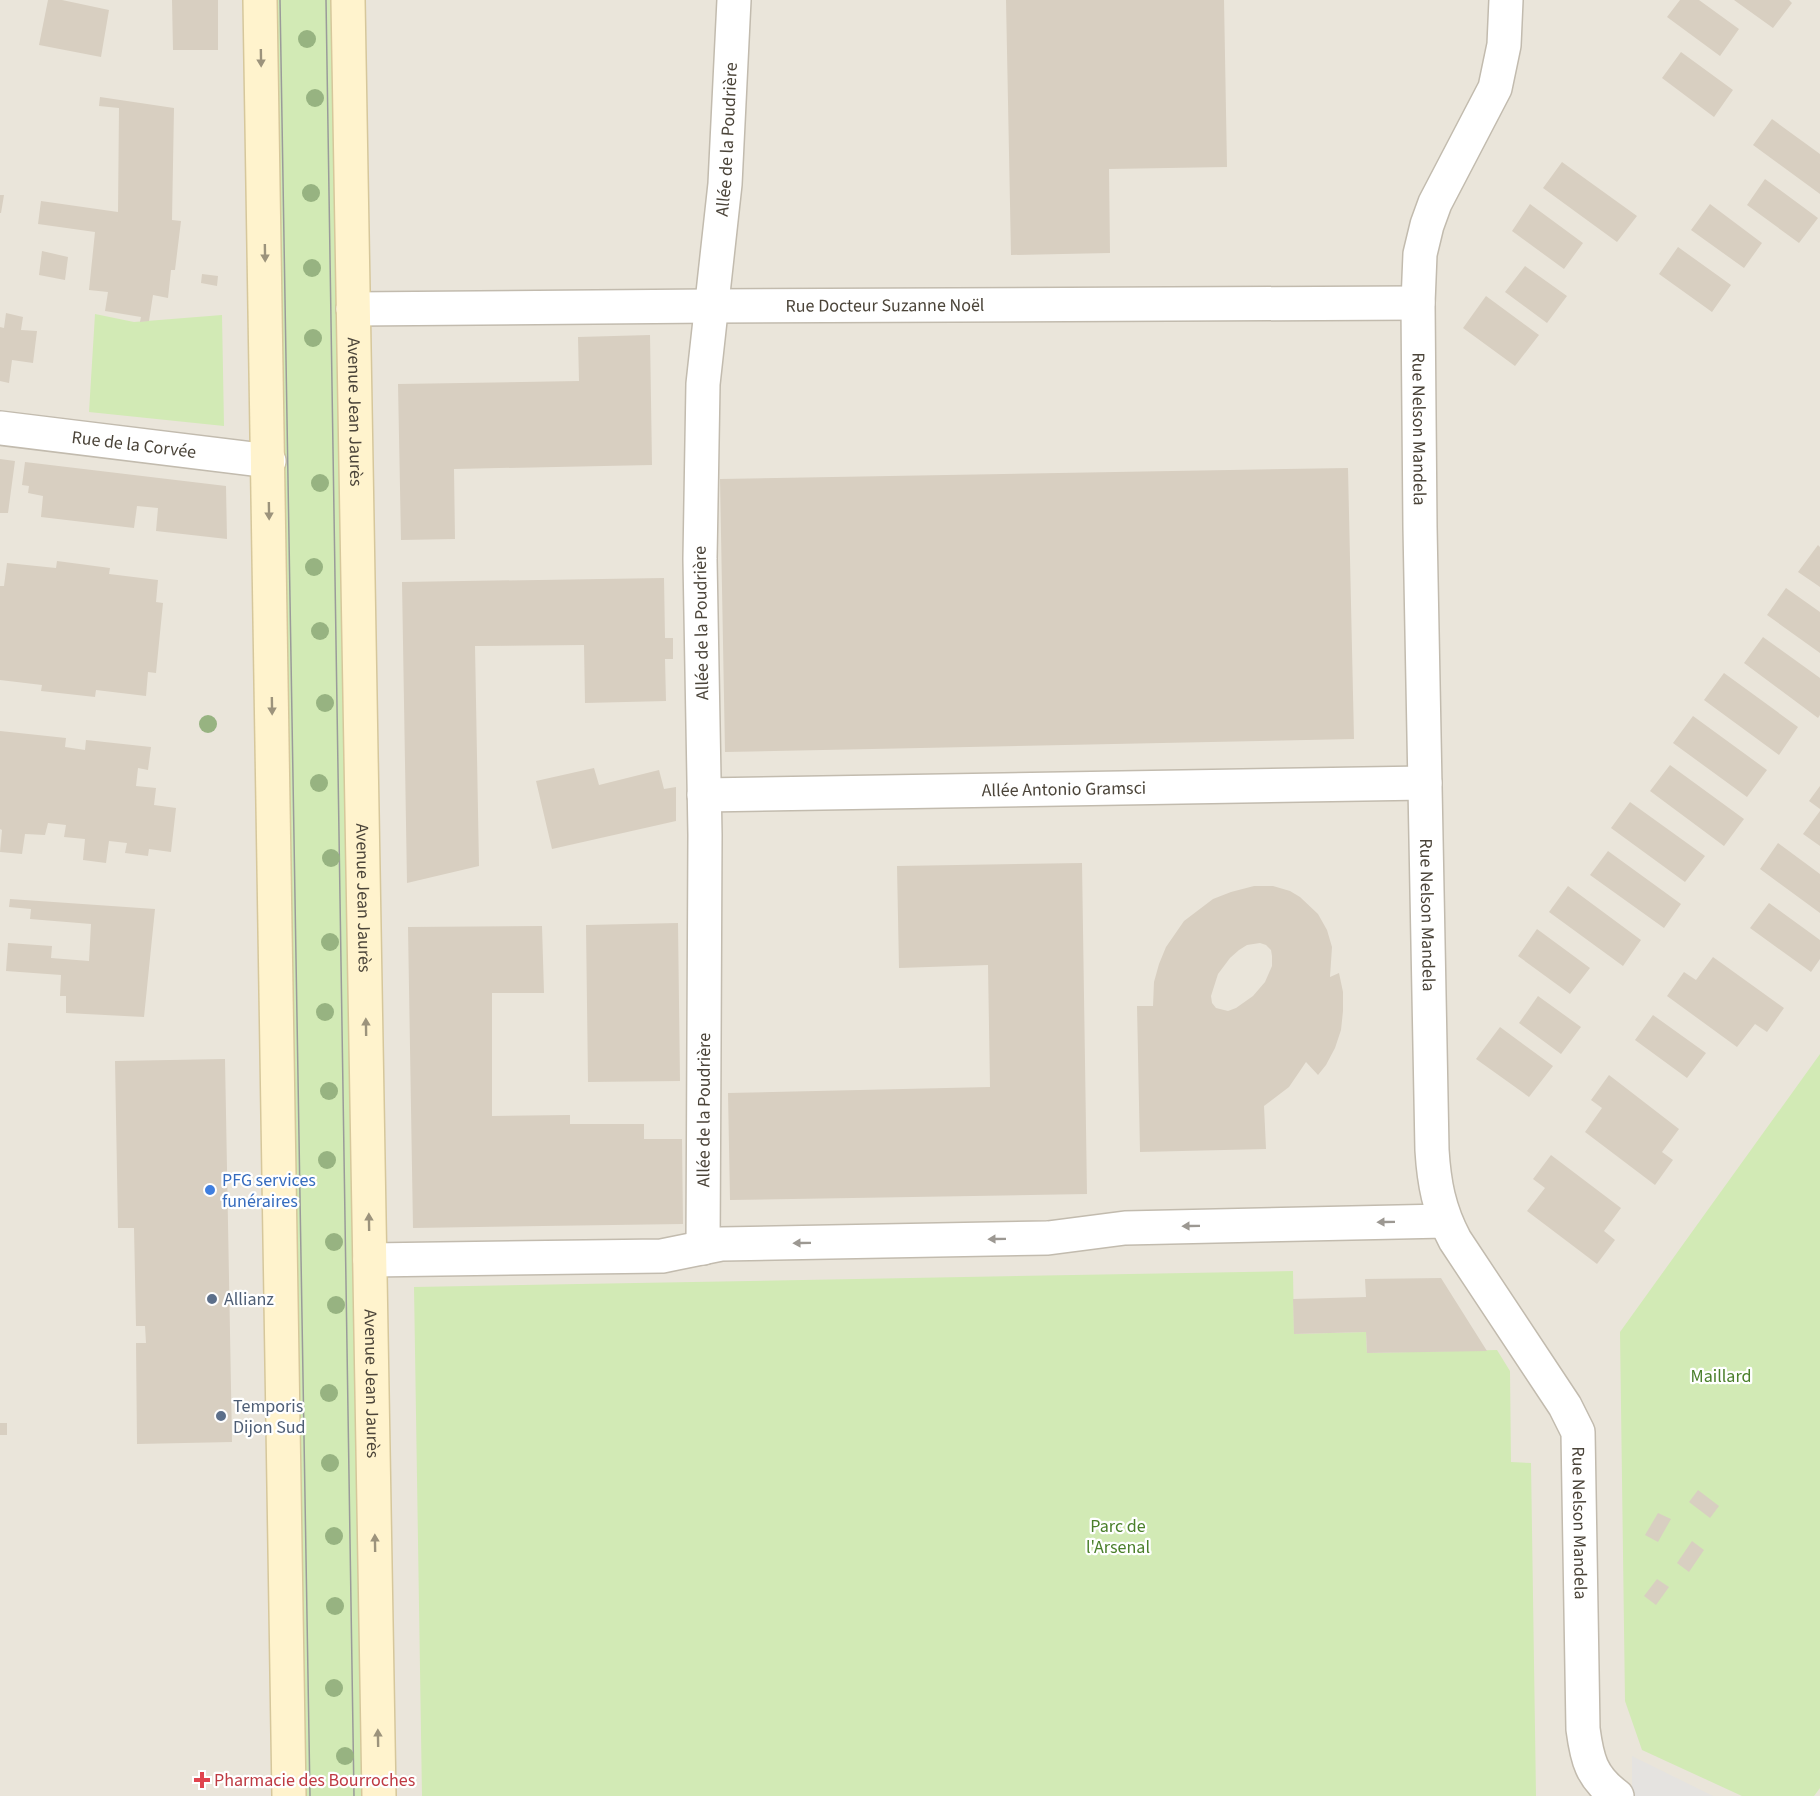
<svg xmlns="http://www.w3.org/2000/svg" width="1820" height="1796" font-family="'Source Sans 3',sans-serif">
<rect width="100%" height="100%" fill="#f6f3ec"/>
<path fill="#eae5da" d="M0 0H1820V1796H0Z"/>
<path fill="#d2eab5" d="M272 0H334L364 1796H301Z
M95 314 134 322 222 315 224 426 89 412Z
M1820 1054V1788L1814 1796H1742L1642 1750 1625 1701 1620 1332Z
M1293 1271 1294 1334 1366 1332 1367 1353 1497 1350 1510 1371 1511 1462 1531 1463 1536 1796H422L414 1287Z"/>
<path fill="#e5e3e0" d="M1632 1756 1713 1796H1635L1632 1794Z"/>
<path fill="#d8cfc1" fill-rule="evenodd" d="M48 0H62L109 10 101 57 39 45Z
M172 0H218V50H173Z
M1006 0H1224L1227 167 1109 169 1110 253 1011 255Z
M1680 0H1699L1739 29 1720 56 1667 17Z
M1734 0H1789L1792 3 1773 28Z
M1681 52 1733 90 1714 117 1662 78Z
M100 97 174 108 172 220 181 221 175 270H171L168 298 153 295 149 321 140 322 141 317 105 311 108 292 89 290 95 232 38 224 41 201 118 212 119 108 99 106Z
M1772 119 1820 154V194L1753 145Z
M1562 162 1637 216 1617 242 1543 188Z
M1765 179 1818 218 1799 243 1747 205Z
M0 195H4L1 213H0Z
M1530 204 1583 243 1564 269 1512 231Z
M1710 204 1762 243 1744 268 1691 230Z
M1678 247 1731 285 1712 312 1659 274Z
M42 251 68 257 65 280 39 275Z
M1525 266 1567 296 1547 323 1505 292Z
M202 274 218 276 217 286 201 283Z
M1486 296 1539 335 1515 366 1463 328Z
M6 313 23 317 21 330 37 331 33 363 12 360 9 383 0 381V327L4 328Z
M650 335 652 465 454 469 455 539 401 540 398 384 579 381 578 337Z
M0 459 15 461 8 513H0Z
M25 462 226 486 227 539 156 531 158 508 137 506 134 528 41 517 43 496 28 493 29 486 22 485Z
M1348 468 1354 739 725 752 720 479Z
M1818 545 1820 547V587L1798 572Z
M57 561 110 568 109 574 158 580 156 602 163 603 156 673 148 672 146 696 96 690 95 697 41 691 42 685 0 680V586H4L7 563 56 568Z
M664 578 665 638H673V659H665L666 701 585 703 584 645 475 646 479 866 407 883 402 582Z
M1786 588 1820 612V653L1767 615Z
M1763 637 1820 678V715L1818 718 1744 663Z
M1724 673 1798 727 1779 755 1704 700Z
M1693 716 1767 770 1747 797 1673 743Z
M0 731 66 738 65 747 85 750 86 740 151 747 148 770 138 768 136 786 156 788 154 805 176 808 171 852 149 849 148 856 125 853 127 843 109 841 106 863 83 860 85 839 64 837 66 825 48 823 45 835 25 834 22 854 0 852 2 830 0 829Z
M1670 765 1744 819 1724 846 1650 791Z
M594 768 599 785 659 770 664 789 676 787V821L552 849 536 781Z
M1820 786V809L1809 801Z
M1630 802 1705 856 1685 882 1611 828Z
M1820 811V846L1803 834Z
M1778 843 1820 874V913L1760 869Z
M1608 851 1681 904 1664 928 1590 875Z
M1082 863 1087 1194 730 1200 728 1093 990 1087 988 965 899 968 897 866Z
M1254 886H1273L1290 891 1300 897 1318 914 1327 930 1332 947 1330 977 1339 973 1343 992V1011L1341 1030 1335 1048 1326 1065 1318 1075 1306 1062 1289 1087 1264 1106 1266 1149 1140 1152 1137 1006H1153L1154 982 1159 964 1166 947 1184 921 1213 899 1231 892ZM1260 943 1266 945 1271 950 1272 956V966L1265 982 1253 996 1236 1008 1228 1011 1216 1008 1212 1003 1211 996 1218 974 1230 958 1239 950 1247 945Z
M1568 886 1641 940 1623 966 1549 912Z
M10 899 155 909 144 1017 66 1013V996H60L61 975 6 971 8 943 52 946 51 958 89 961 91 924 30 919 31 909 9 907Z
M1769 903 1820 940V959L1811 972 1750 928Z
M678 923 680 1081 588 1082 586 925Z
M542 926 544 993H492V1116L570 1115V1124H644V1139H682L683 1224 413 1228 408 927Z
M1537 929 1590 968 1570 994 1518 956Z
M1713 957 1784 1008 1767 1032 1755 1024 1737 1047 1667 996 1684 972 1696 980Z
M1538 996 1581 1027 1561 1054 1519 1023Z
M1653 1015 1706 1053 1687 1078 1635 1040Z
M1500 1027 1553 1066 1529 1097 1476 1059Z
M225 1059 232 1442 137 1444 136 1343H146L145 1326H136L134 1228H118L115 1061Z
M1609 1075 1679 1129 1662 1152 1673 1160 1655 1185 1585 1132 1602 1108 1591 1100Z
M1551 1155 1621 1208 1604 1231 1615 1240 1597 1264 1527 1211 1545 1188 1533 1179Z
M1441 1278 1487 1351 1367 1353 1366 1332 1294 1334 1293 1299 1366 1297 1365 1279Z
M0 1423H7V1435H0Z
M1698 1490 1719 1506 1710 1518 1689 1502Z
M1658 1513 1671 1519 1658 1542 1645 1535Z
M1692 1541 1704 1550 1689 1572 1677 1563Z
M1657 1579 1669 1587 1656 1605 1644 1596Z"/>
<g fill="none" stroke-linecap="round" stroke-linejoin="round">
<g stroke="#c2bbae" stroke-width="36">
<g id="minor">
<path id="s1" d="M1506 0 1504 45 1495 88 1435 203 1427 225 1420 254 1418 303 1420 527 1432 1150C1434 1183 1439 1210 1455 1240L1565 1406 1578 1432 1583 1729C1587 1759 1591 1777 1617 1796"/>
<path id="s2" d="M353 309 712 306 1418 303"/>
<path id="s3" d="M0 428 269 461"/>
<path id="s4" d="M704 795 1425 783"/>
<path id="s5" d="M703 1248 705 835 700 559 703 384 725 184 734 0"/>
<path d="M370 1260 662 1256 721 1244 1048 1238 1125 1228 1445 1221"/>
</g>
</g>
<g stroke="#d6c79b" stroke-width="36">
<g id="secondary">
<path d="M260 0 289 1796"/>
<path id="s6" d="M348 0 379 1796"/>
</g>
</g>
<use href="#minor" stroke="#fff" stroke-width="33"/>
<use href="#secondary" stroke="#fff3cd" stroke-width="33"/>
<path stroke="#9a9a9a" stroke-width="1.5" d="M280 0 310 1796
M326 0 354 1796"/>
</g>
<g fill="#97b381">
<circle cx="307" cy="39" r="9"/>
<circle cx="315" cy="98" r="9"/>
<circle cx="311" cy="193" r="9"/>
<circle cx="312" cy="268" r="9"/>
<circle cx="313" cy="338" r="9"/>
<circle cx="320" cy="483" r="9"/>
<circle cx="314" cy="567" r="9"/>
<circle cx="320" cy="631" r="9"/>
<circle cx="325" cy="703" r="9"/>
<circle cx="208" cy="724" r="9"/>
<circle cx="319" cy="783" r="9"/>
<circle cx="331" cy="858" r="9"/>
<circle cx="330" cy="942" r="9"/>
<circle cx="325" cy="1012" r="9"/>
<circle cx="329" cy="1091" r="9"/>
<circle cx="327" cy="1160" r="9"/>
<circle cx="334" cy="1242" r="9"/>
<circle cx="336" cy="1305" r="9"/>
<circle cx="329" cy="1393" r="9"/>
<circle cx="330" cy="1463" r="9"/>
<circle cx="334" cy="1536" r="9"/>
<circle cx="335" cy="1606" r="9"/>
<circle cx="334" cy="1688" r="9"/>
<circle cx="345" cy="1756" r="9"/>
</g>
<defs><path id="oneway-solid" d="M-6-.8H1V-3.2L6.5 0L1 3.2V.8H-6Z" transform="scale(1.5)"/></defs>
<g fill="#9c937c">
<use href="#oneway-solid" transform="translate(261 58) rotate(89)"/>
<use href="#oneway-solid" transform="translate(265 253) rotate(89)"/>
<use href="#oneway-solid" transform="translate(269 511) rotate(89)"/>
<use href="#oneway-solid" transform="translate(272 706) rotate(89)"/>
<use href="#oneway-solid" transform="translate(366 1027) rotate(-91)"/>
<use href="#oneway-solid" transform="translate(369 1222) rotate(-91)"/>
<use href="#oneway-solid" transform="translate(375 1543) rotate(-91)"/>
<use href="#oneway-solid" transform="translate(378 1738) rotate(-91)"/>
</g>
<g fill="#9c9892">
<use href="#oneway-solid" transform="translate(1386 1222) rotate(179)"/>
<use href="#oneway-solid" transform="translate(1191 1226) rotate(179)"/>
<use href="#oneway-solid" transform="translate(997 1239) rotate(179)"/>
<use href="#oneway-solid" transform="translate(802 1243) rotate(179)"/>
</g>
<circle fill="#3f7fe0" stroke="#fff" stroke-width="2" cx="210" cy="1190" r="6"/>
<g fill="#5c6f8a" stroke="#fff" stroke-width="2">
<circle cx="212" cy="1299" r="6"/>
<circle cx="221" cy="1416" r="6"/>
</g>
<path fill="#e0444e" stroke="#fff" stroke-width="2" d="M199 1771h6v6h6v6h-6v6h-6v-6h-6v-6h6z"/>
<g text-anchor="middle" stroke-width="4.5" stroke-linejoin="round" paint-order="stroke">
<g font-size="18" fill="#4b4439" stroke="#fff">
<text dy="6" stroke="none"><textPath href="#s5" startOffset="1110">Allée de la Poudrière</textPath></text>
<text dy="6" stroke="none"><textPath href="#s2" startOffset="532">Rue Docteur Suzanne Noël</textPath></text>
<text dy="6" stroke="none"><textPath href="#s6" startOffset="412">Avenue Jean Jaurès</textPath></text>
<text dy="6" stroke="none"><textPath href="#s1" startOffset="447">Rue Nelson Mandela</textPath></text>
<text dy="6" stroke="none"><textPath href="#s3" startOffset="135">Rue de la Corvée</textPath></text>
<text transform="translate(701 623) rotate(-91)" y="6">Allée de la Poudrière</text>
<text dy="6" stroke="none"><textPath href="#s4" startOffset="360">Allée Antonio Gramsci</textPath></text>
<text dy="6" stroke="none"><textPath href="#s6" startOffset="898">Avenue Jean Jaurès</textPath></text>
<text dy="6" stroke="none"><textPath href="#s1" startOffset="933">Rue Nelson Mandela</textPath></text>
<text dy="6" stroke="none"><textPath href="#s5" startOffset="138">Allée de la Poudrière</textPath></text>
<text dy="6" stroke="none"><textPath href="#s6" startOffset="1384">Avenue Jean Jaurès</textPath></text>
<text dy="6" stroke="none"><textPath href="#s1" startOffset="1581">Rue Nelson Mandela</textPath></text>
</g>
<g font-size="18" fill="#366cbe" stroke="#fff" text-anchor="start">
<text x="222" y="1186">PFG services<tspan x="222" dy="21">funéraires</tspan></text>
</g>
<g font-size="18" fill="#4e5e75" stroke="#fff" text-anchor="start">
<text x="224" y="1305">Allianz</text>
<text x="233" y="1412">Temporis<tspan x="233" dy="21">Dijon Sud</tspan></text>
</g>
<g font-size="18" fill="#4a7f2a" stroke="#fff">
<text x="1721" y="1382">Maillard</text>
<text x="1118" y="1532">Parc de<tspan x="1118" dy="21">l'Arsenal</tspan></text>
</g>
<g font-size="18" fill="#be3a42" stroke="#fff" text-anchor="start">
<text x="214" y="1786">Pharmacie des Bourroches</text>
</g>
</g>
</svg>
